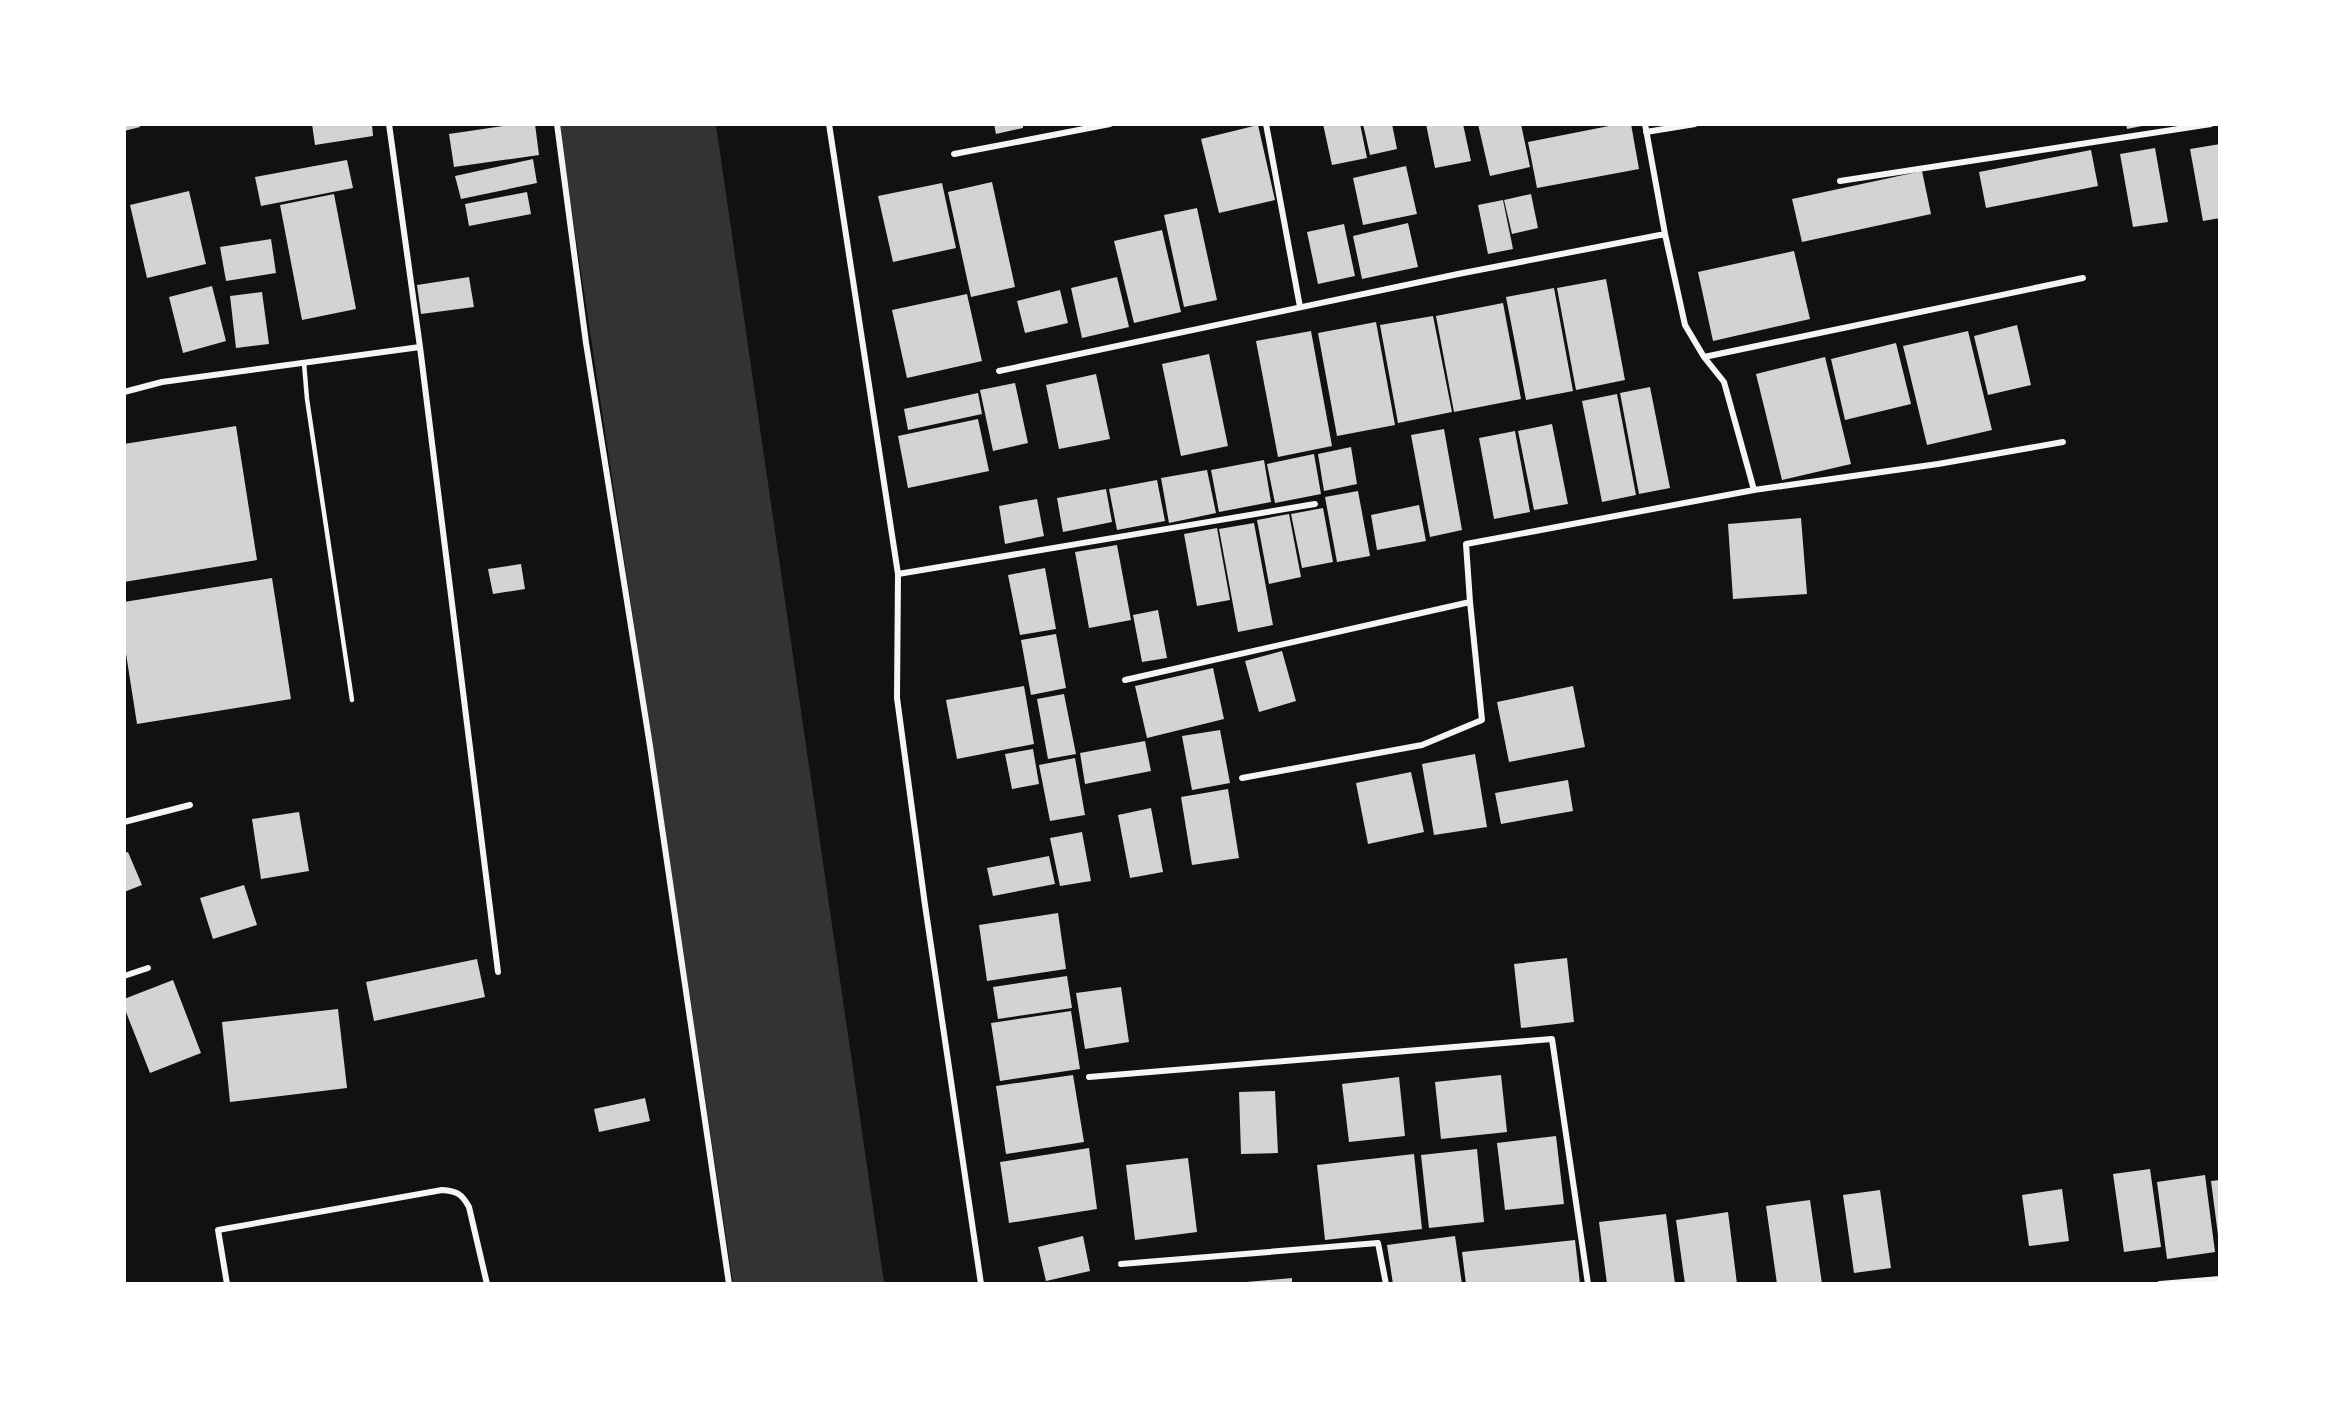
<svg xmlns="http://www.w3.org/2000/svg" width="2344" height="1408" font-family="'Titillium Web',sans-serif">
<rect width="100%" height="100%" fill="#111"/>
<path fill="#333" d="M559 125H716L884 1283H733Z"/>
<path fill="#d3d3d3" d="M124 124H139L140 127 124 131Z
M312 124H372L373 136 315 145Z
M516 124H535L539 155 454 167 449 134Z
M994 124H1023V128L996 134Z
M1323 124H1360L1367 158 1332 165Z
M1363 124H1392L1397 149 1370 155Z
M1426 124H1463L1471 161 1435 168Z
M1478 124H1521L1530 167 1490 176Z
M1619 124H1631L1639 169 1537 188 1528 142Z
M2126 124H2142V126L2127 129Z
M1258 125 1275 200 1219 213 1201 139Z
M2220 144V218L2203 221 2190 149Z
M2155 148 2168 222 2133 227 2120 154Z
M2091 150 2098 186 1986 208 1979 172Z
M533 159 537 183 461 199 455 176Z
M347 160 353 188 261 206 255 177Z
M1406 166 1417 214 1363 225 1353 178Z
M1922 171 1931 214 1802 242 1792 199Z
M992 182 1015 287 971 297 948 192Z
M942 183 956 248 893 262 878 196Z
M189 191 206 264 147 278 130 205Z
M527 192 531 214 469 226 465 204Z
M334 194 356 309 302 320 280 205Z
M1531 194 1538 228 1512 234 1504 200Z
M1503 200 1513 249 1488 254 1478 205Z
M1197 208 1217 300 1184 307 1164 215Z
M1408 223 1418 267 1362 279 1353 236Z
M1344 224 1355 276 1318 284 1307 232Z
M1162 230 1181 312 1134 323 1114 241Z
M271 239 276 273 226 281 220 247Z
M1794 251 1810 319 1713 341 1698 272Z
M469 277 474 307 421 314 417 285Z
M1117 277 1129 327 1082 338 1071 288Z
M1606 279 1625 380 1576 390 1557 288Z
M212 286 226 341 183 353 169 297Z
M1554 288 1573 391 1526 400 1506 297Z
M1060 290 1068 323 1025 333 1017 301Z
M262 292 269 344 236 348 230 296Z
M967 294 982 361 907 378 892 310Z
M1503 303 1521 399 1454 412 1436 316Z
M1433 316 1452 412 1398 423 1380 325Z
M1376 322 1395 425 1337 436 1318 333Z
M2017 325 2031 385 1988 395 1974 336Z
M1311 331 1332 446 1278 457 1256 341Z
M1968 331 1992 430 1927 445 1903 346Z
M1896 343 1911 404 1845 420 1831 359Z
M1209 354 1228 446 1181 456 1162 364Z
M1825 357 1851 464 1782 480 1756 374Z
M1096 374 1110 439 1059 449 1046 385Z
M1015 383 1028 443 993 451 980 390Z
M1650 387 1670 488 1639 494 1620 393Z
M978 393 982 414 908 430 904 409Z
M1617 394 1636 495 1602 502 1582 401Z
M978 419 989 471 908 488 898 436Z
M1552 424 1568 504 1534 510 1518 431Z
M236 426 257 560 124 582V444Z
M1444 429 1462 530 1430 537 1411 435Z
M1515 431 1530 512 1494 519 1479 438Z
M1351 447 1357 484 1324 491 1318 454Z
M1314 454 1321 494 1275 503 1267 464Z
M1264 460 1271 502 1219 512 1211 470Z
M1207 470 1216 513 1169 523 1161 478Z
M1157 480 1165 521 1117 530 1109 489Z
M1106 489 1112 522 1063 532 1057 498Z
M1358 491 1370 556 1337 562 1325 497Z
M1037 499 1044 536 1005 544 999 506Z
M1419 505 1426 541 1377 550 1371 515Z
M1323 508 1333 562 1302 568 1291 514Z
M1289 514 1301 577 1269 584 1257 520Z
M1801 518 1807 594 1733 599 1728 524Z
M1254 523 1273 625 1238 632 1219 529Z
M1217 528 1230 600 1197 606 1184 534Z
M1117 545 1131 620 1089 628 1075 552Z
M521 564 525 589 493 594 488 569Z
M1045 568 1056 629 1020 635 1008 575Z
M272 578 291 699 137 724 124 641V602Z
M1158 610 1167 658 1142 662 1133 615Z
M1056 634 1066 688 1031 695 1021 640Z
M1282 651 1296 701 1259 712 1245 661Z
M1213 668 1224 719 1147 738 1135 686Z
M1024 686 1034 744 957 759 946 700Z
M1573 686 1585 747 1509 762 1497 702Z
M1064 694 1076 754 1048 759 1037 699Z
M1220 730 1230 783 1192 790 1182 736Z
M1145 741 1151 771 1085 784 1080 753Z
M1033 749 1039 784 1012 789 1005 754Z
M1475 754 1487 827 1434 835 1422 764Z
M1075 758 1085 815 1050 821 1039 765Z
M1411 772 1424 832 1368 844 1356 783Z
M1568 780 1573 811 1501 824 1495 793Z
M1228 789 1239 858 1192 865 1181 797Z
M1151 808 1163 872 1130 878 1118 815Z
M299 812 309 871 261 879 252 819Z
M1082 832 1091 881 1060 886 1050 838Z
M128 852 142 885 124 892V853Z
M1049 856 1055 884 993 896 987 868Z
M244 885 257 925 213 939 200 898Z
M1058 913 1066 969 987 981 979 925Z
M1567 958 1574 1022 1521 1028 1514 964Z
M477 959 485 997 374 1021 366 982Z
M1067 976 1072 1008 998 1019 993 987Z
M173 980 201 1053 150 1073 124 1007V999Z
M1121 987 1129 1042 1085 1049 1076 993Z
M338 1009 347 1088 230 1102 222 1022Z
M1071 1011 1080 1069 1000 1081 991 1023Z
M1073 1075 1084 1142 1006 1154 996 1086Z
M1501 1075 1507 1132 1441 1139 1435 1082Z
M1399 1077 1405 1136 1349 1142 1342 1084Z
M1275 1091 1278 1153 1241 1154 1239 1092Z
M645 1098 650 1121 599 1132 594 1109Z
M1556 1136 1564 1204 1505 1210 1497 1143Z
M1089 1148 1097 1209 1009 1223 1000 1162Z
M1477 1149 1484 1222 1429 1228 1421 1155Z
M1414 1154 1422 1229 1325 1240 1317 1165Z
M1188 1158 1197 1232 1135 1240 1126 1165Z
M2150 1169 2161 1247 2124 1252 2113 1174Z
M2205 1175 2215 1252 2167 1259 2157 1182Z
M2220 1180V1235H2218L2211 1181Z
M2062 1189 2069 1241 2029 1246 2022 1195Z
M1880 1190 1891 1268 1854 1273 1843 1195Z
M1810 1200 1822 1284H1777L1766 1206Z
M1728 1212 1737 1284H1685L1676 1220Z
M1666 1214 1675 1284H1607L1599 1222Z
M1083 1236 1090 1271 1046 1281 1038 1247Z
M1455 1236 1462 1284H1393L1387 1245Z
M1575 1240 1580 1284H1466L1462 1252Z
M1292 1278V1284H1246V1282Z"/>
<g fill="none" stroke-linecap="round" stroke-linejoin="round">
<path stroke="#f5f5f5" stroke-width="4.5" d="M304 363 307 399 352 700"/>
<path stroke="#f5f5f5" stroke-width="6" d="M389 124 420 347 498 972
M557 124 586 343 650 746 729 1284
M829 124 898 574 897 698 925 905 981 1284
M1266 124 1300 307
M1646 132 1695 124
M954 154 1110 124
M1840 181 2211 124
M1665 234 1685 325 1704 357 1724 382 1754 490
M1704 357 2083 278
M999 371 1458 274 1665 234 1645 124
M124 392 162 382 420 347
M898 574 1315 504
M1125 680 1470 602
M1242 778 1422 745 1482 720 1470 602 1466 544 1754 490 1938 464 2063 442
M124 822 190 805
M124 976 148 968
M1089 1077 1552 1039 1588 1284
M1121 1264 1378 1243 1386 1284
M227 1284 218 1230 442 1190C457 1191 462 1194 469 1207L487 1284
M2160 1284 2220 1279"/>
</g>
<rect width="2344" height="1408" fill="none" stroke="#ffffff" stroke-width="252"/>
</svg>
